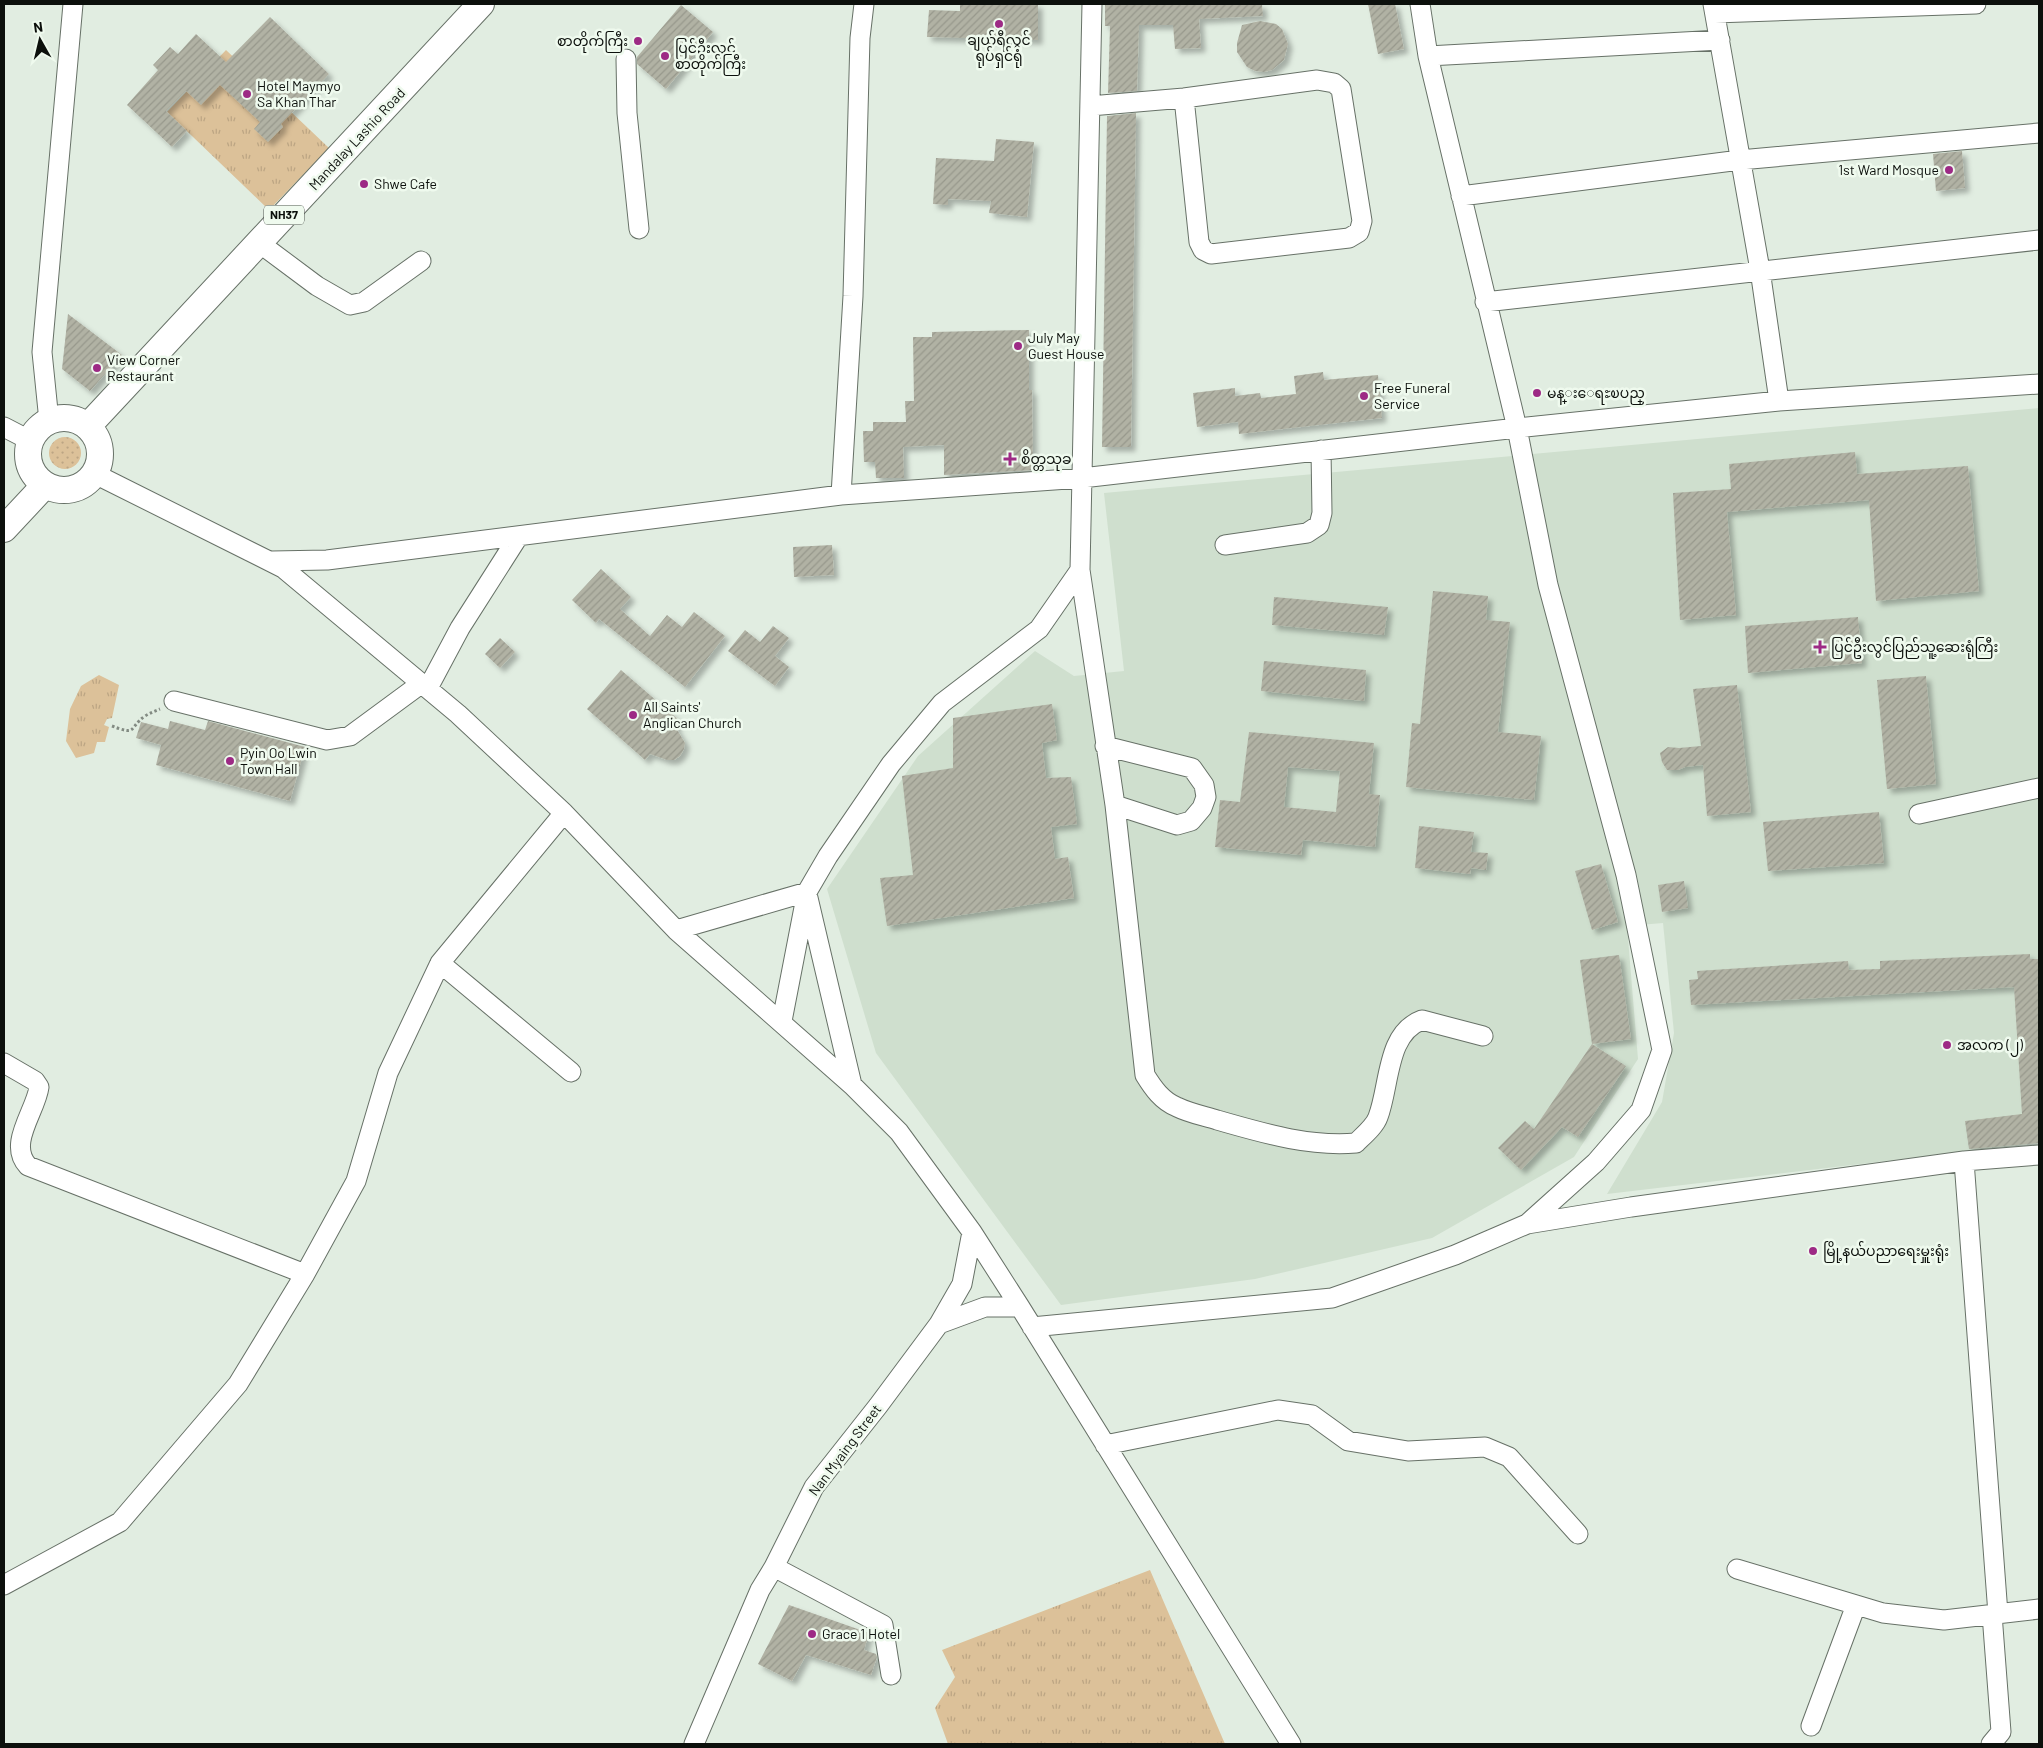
<svg xmlns="http://www.w3.org/2000/svg" width="2043" height="1748" font-family="Barlow,'Noto Sans Myanmar',sans-serif">
<defs>
<pattern id="grass-dots" width="8" height="8" patternUnits="userSpaceOnUse" patternTransform="scale(1.25)"><rect width="8" height="8" fill="#dcc199"/><path d="M2 2h.1M6 6h.1" fill="none" stroke="#bca583" stroke-width="1.8" stroke-linecap="round"/></pattern>
<pattern id="park-tufts" width="24" height="20" patternUnits="userSpaceOnUse" patternTransform="scale(1.25)"><rect width="24" height="20" fill="#dcc199"/><path d="M3 7l-1-3M5 7V3M7 7l1-3M15 17l-1-3M17 17v-4M19 17l1-3" fill="none" stroke="#bca583"/></pattern>
<pattern id="building-hatch" width="6" height="6" patternUnits="userSpaceOnUse" patternTransform="scale(1.25)"><rect width="6" height="6" fill="#b1b2a4"/><path d="M-1 1l2-2M0 6l6-6M5 7l2-2" fill="none" stroke="#97988c"/></pattern>
<filter id="shadow"><feDropShadow dx="4.5" dy="4.5" stdDeviation="2.5" flood-color="#0004"/></filter>
</defs>
<rect width="100%" height="100%" fill="#e1ede1"/>
<path fill="#cfdfce" d="M2039 408V1143L1607 1194 1662 1102 1674 1033 1663 923 1627 926 1638 1059 1574 1157 1432 1238 1255 1279 1061 1305 876 1053 827 889 918 756 1035 651 1074 676 1124 671 1104 493Z"/>
<path fill="url(#grass-dots)" d="M49 453a16 16 0 1 1 32 0a16 16 0 1 1-32 0Z"/>
<path fill="url(#park-tufts)" d="M226 50 329 148 269 210 167 112Z
M99 675 119 685 112 718 107 719 104 725 109 727 105 742H97L94 753 76 758 66 741 70 709 81 686Z
M1150 1570 1225 1744H948L935 1708 955 1677 942 1650Z"/>
<path fill="url(#building-hatch)" fill-rule="evenodd" filter="url(#shadow)" d="M960 4H1038V40L927 37 929 10 960 11Z
M1105 4H1262L1263 16 1199 19 1201 48 1175 49 1173 25H1139L1137 91 1108 93 1110 26H1105Z
M1368 4H1395L1404 49 1378 54Z
M681 5 713 32 666 89 637 64V57Z
M270 17 329 74 281 124 283 127 268 142 254 129 260 122 220 85 201 105 186 91 166 111 187 131 172 147 127 105 158 70 153 65 170 47 178 54 196 34 226 62Z
M1260 21 1276 24 1282 29 1288 44 1284 60 1272 70 1264 72 1255 71 1247 67 1237 52V43L1242 25Z
M1136 113 1131 447H1102L1107 116Z
M996 139 1034 142 1027 217 989 213 991 201 948 199V205L933 204 936 158 994 161Z
M1962 151 1965 188 1936 191 1933 154Z
M68 314 122 355 90 391 62 369Z
M1029 330V390H1032L1033 470 944 475V445L903 447 904 478H876L875 462H864L863 431H873V422H906L905 401H914L913 337H932V332Z
M1323 372 1324 380 1378 375 1382 418 1239 434 1238 422 1197 427 1193 393 1235 388V396L1260 393 1261 398 1296 394 1294 376Z
M1855 452 1857 474 1968 466 1979 591 1876 601 1869 500 1727 512 1736 615 1680 620 1673 493 1731 489 1729 464Z
M832 545 834 575 794 577 793 547Z
M601 569 631 597 620 609 650 636 667 615 682 627 694 612 725 636 685 687 599 619 596 623 572 600Z
M1433 591 1488 596 1486 620 1510 622 1498 732 1541 736 1534 800 1406 787 1412 723 1420 724Z
M1274 597 1388 607 1384 635 1272 625Z
M1858 617 1862 663 1748 673 1745 626Z
M773 626 789 638 775 656 789 667 775 686 728 651 745 630 760 642Z
M500 638 515 652 500 668 485 654Z
M1264 661 1366 670 1364 701 1261 691Z
M621 670 680 721 675 726 685 743 684 749 680 756 674 760H667L650 754 645 760 587 709Z
M1926 676 1936 784 1887 789 1877 680Z
M1737 685 1751 812 1707 816 1703 765 1685 767 1678 770H1667L1662 762 1660 753 1668 747 1679 748 1701 746 1693 689Z
M1052 704 1057 740 1042 743 1046 778 1071 777 1077 824 1051 827 1055 859 1068 857 1074 898 887 926 880 878 913 875 902 776 953 768V718Z
M170 721 205 730 208 721 305 747 290 801 156 765 161 745 136 738 141 722 168 729Z
M1249 732 1374 743 1369 794 1380 795 1375 847 1303 840 1301 855 1215 847 1220 800 1240 802ZM1288 767 1340 771 1336 812 1284 807Z
M1879 812 1884 863 1768 871 1763 822Z
M1419 826 1474 832 1471 852 1488 853 1486 870 1471 868 1470 874 1415 868Z
M1601 864 1618 922 1592 930 1575 871Z
M1684 881 1688 908 1662 912 1658 885Z
M2030 954V959H2039V1143L1969 1149 1965 1121 2022 1114 2014 987 1691 1005 1689 980 1698 979 1697 971 1848 961 1849 970 1880 969V961Z
M1619 955 1631 1039 1592 1044 1580 960Z
M1592 1044 1626 1066 1578 1137 1562 1127 1521 1170 1498 1148 1525 1121 1534 1129Z
M789 1605 869 1633 864 1650 876 1654 877 1657 871 1675 806 1655 792 1681 758 1664Z"/>
<g fill="none" stroke-linecap="round" stroke-linejoin="round">
<g stroke="#677167" stroke-width="21">
<path id="minor" d="M1420 4 1428 56 1517 428 1548 585 1626 875 1662 1050 1641 1110 1596 1162 1527 1224
M1713 4 1760 270 1779 401
M1715 13 1976 4
M1428 56 1720 40
M626 59 627 113 639 229
M1090 106 1184 98 1317 80 1334 83 1341 89 1362 221 1359 232 1349 238 1211 254 1203 250 1199 242 1184 98
M1461 196 1740 160 2039 133
M258 242 317 286 350 305 364 302 421 261
M1485 302 2039 240
M49 421 42 352 73 4
M4 427 31 441
M95 474 283 568 458 714 564 813 676 930 852 1085 899 1132 972 1232 1020 1307 1291 1744
M841 495 853 296 860 38 864 4
M1225 545 1307 533 1319 525 1322 513 1321 450
M272 561 327 560 841 495 1082 478 1517 428 1779 401 2039 384
M1080 570 1115 805 1145 1075C1153 1088 1162 1101 1177 1107 1189 1113 1204 1116 1217 1120 1263 1133 1308 1147 1356 1143 1363 1136 1375 1126 1378 1117 1390 1086 1386 1033 1422 1020L1483 1036
M428 688 460 628 518 537
M174 701 327 740 350 736 422 683
M1105 746 1192 768 1204 785 1206 797 1202 808 1191 821 1177 825 1115 805
M1919 814 2039 788
M808 898 852 1085
M676 930 807 892
M440 963 571 1072
M782 1021 807 892 828 856 891 764 942 703 1039 629 1080 570 1092 4
M4 1063 35 1081 39 1087C36 1111 7 1144 28 1166L305 1274
M1964 1161 1998 1614
M939 1324 962 1284 972 1232
M1032 1327 1332 1298 1455 1255 1527 1224 1631 1207 1964 1161 2039 1155
M1105 1445 1278 1410 1312 1415 1348 1441 1408 1451 1485 1447 1509 1457 1578 1534
M774 1567 883 1625 891 1675
M1737 1569 1883 1613 1944 1620 2039 1609
M4 1585 120 1522 238 1384 305 1274 356 1181 388 1073 440 963 564 813
M1811 1726 1856 1605
M694 1744 760 1590 774 1567 814 1487 878 1406 939 1324 985 1307H1020
M1991 1744 2001 1732 1992 1614"/>
</g>
<g stroke="#677167" stroke-width="28">
<path id="highway" d="M28 454a36 36 0 1 1 72 0a36 36 0 1 1-72 0Z
M88 426 481 4
M4 529 45 485"/>
</g>
<path stroke="#838b83" stroke-width="3" stroke-dasharray="2.5 2.5" stroke-linecap="butt" d="M112 726C138 736 128 728 145 716 150 713 155 711 160 709"/>
<use href="#minor" stroke="#fff" stroke-width="19"/>
<use href="#highway" stroke="#fff" stroke-width="26"/>
</g>
<g fill="#9d2a85" stroke="#effaee" stroke-width="2">
<circle cx="999" cy="24" r="5"/>
<circle cx="638" cy="41" r="5"/>
<circle cx="665" cy="56" r="5"/>
<circle cx="247" cy="94" r="5"/>
<circle cx="1949" cy="170" r="5"/>
<circle cx="364" cy="184" r="5"/>
<circle cx="1018" cy="346" r="5"/>
<circle cx="97" cy="368" r="5"/>
<circle cx="1537" cy="393" r="5"/>
<circle cx="1364" cy="396" r="5"/>
<path d="M1007.5 451.5h5v5h5v5h-5v5h-5v-5h-5v-5h5z"/>
<path d="M1817.5 639.5h5v5h5v5h-5v5h-5v-5h-5v-5h5z"/>
<circle cx="633" cy="715" r="5"/>
<circle cx="230" cy="761" r="5"/>
<circle cx="1947" cy="1045" r="5"/>
<circle cx="1813" cy="1251" r="5"/>
<circle cx="812" cy="1634" r="5"/>
</g>
<g text-anchor="middle" stroke-width="5" stroke-linejoin="round" paint-order="stroke">
<rect fill="#effaee" stroke="#505650" stroke-width="1" x="264" y="205.5" width="40" height="19" rx="4"/>
<g font-size="12" font-weight="bold" fill="#0c100c">
<text x="284" y="219">NH37</text>
</g>
<g font-size="14" fill="#0c100c" stroke="#effaee" text-anchor="start">
<text x="999" y="45" text-anchor="middle">ချယ်ရီလွင်<tspan x="999" dy="16">ရုပ်ရှင်ရုံ</tspan></text>
<text x="628" y="46" text-anchor="end">စာတိုက်ကြီး</text>
<text x="675" y="53">ပြင်ဦးလွင်<tspan x="675" dy="16">စာတိုက်ကြီး</tspan></text>
<text x="257" y="91">Hotel Maymyo<tspan x="257" dy="16">Sa Khan Thar</tspan></text>
<text x="1939" y="175" text-anchor="end">1st Ward Mosque</text>
<text x="374" y="189">Shwe Cafe</text>
<text x="1028" y="343">July May<tspan x="1028" dy="16">Guest House</tspan></text>
<text x="107" y="365">View Corner<tspan x="107" dy="16">Restaurant</tspan></text>
<text x="1374" y="393">Free Funeral<tspan x="1374" dy="16">Service</tspan></text>
<text x="1547" y="398">မန္းေရႊၿပည္</text>
<text x="1021" y="464">စိတ္တသုခ</text>
<text x="1831" y="652">ပြင်ဦးလွင်ပြည်သူ့ဆေးရုံကြီး</text>
<text x="643" y="712">All Saints'<tspan x="643" dy="16">Anglican Church</tspan></text>
<text x="240" y="758">Pyin Oo Lwin<tspan x="240" dy="16">Town Hall</tspan></text>
<text x="1957" y="1050">အလက (၂)</text>
<text x="1823" y="1256">မြို့နယ်ပညာရေးမှူးရုံး</text>
<text x="822" y="1639">Grace 1 Hotel</text>
</g>
<g font-size="14" fill="#0c100c" stroke="#effaee">
<text transform="translate(357 139) rotate(-47)" y="5">Mandalay Lashio Road</text>
<text transform="translate(845 1450) rotate(-53)" y="5">Nan Myaing Street</text>
</g>
</g>
<rect width="2043" height="1748" fill="none" stroke="#0c100c" stroke-width="10"/>
<g transform="translate(40 40) rotate(352)" stroke="#effaee" stroke-width="4" paint-order="stroke">
<path d="M0-4L9 19L0 12L-9 19Z" fill="#0c100c"/>
<text y="-8" font-size="14" font-weight="bold" text-anchor="middle" fill="#0c100c">N</text>
</g>
</svg>
